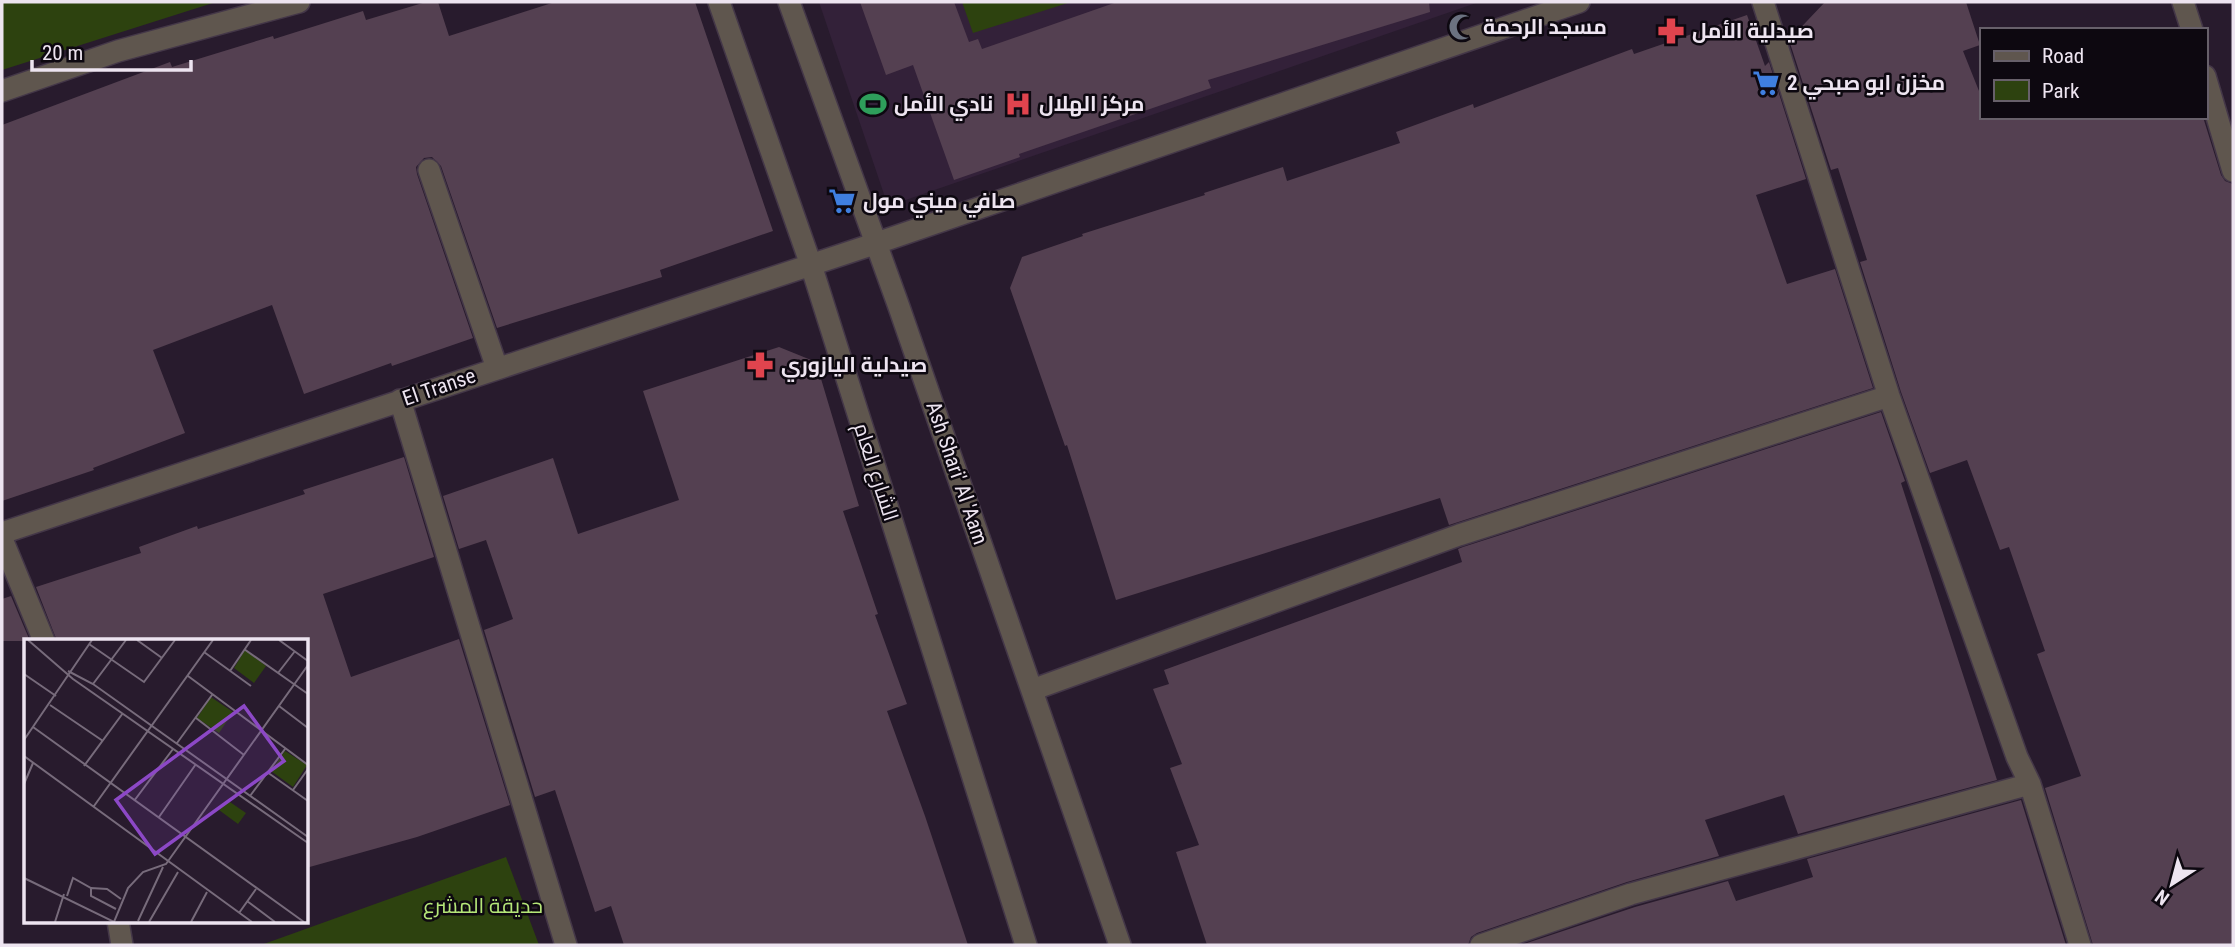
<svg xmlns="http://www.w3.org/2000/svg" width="2235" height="947" font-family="'Roboto Condensed',Cairo,sans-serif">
<rect width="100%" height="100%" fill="#281b2d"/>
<path fill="#332139" d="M819 2H1479L888 206Z"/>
<path fill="#2d420f" d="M2 2H216L2 70Z
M962 2H1071L973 33Z
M506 857 539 945H261Z"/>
<path fill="#544051" d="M426 2H438L449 36 555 2H695L773 231 660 270 662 277 497 328 441 166 432 157 424 158 416 167 417 174 473 338 392 366 391 363 304 394 272 305 153 350 185 433 93 468 94 470 2 501V125L170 62 172 67 273 36 274 39 363 11 366 20Z
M860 2H954L969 42 978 39 982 49 1117 2H1429L1430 12 1208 80 1211 88 1019 154 1020 157 954 180 913 65 886 75Z
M1825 2H1966L1980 45 1963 51 1981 96V117H2203L2221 175 2225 181 2233 184V945H2093L2045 788 2081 776 2037 654 2045 651 2009 547 2000 550 1967 460 1930 473 1901 392 1860 262 1867 260 1838 168 1831 170 1789 40Z
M1747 15 1765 66 1769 62 1806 179 1756 195 1787 284 1835 269 1873 388 1449 525 1440 498 1116 600 1067 445 1065 446 1010 288 1022 257 1083 236 1082 234 1205 195 1204 193 1283 167 1287 181 1400 143 1396 132 1473 104 1474 108 1632 49 1634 54Z
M779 347 816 362 859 506 843 511 878 614 875 615 907 704 887 711 925 816 968 945H624L611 906 595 912 555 790 535 797 484 630 513 619 486 540 459 549 443 496 553 458 578 534 679 500 643 391Z
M1881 412 1905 481 1901 483 1997 780 1798 834 1784 795 1705 820 1719 856 1627 882 1477 933 1471 937 1468 945H1207L1176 852 1199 845 1170 768 1182 764 1153 689 1169 684 1164 670 1462 562 1458 549 1463 547Z
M404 457 434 557 323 594 351 677 459 639 510 805 417 837 306 868V641H57L36 587 141 553 139 547 197 526 198 529 305 494 303 490Z
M11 596 30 641H2V599Z
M2021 800 2066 945H1521L1635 907 1728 881 1736 901 1813 877 1807 859Z"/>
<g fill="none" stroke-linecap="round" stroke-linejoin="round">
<g stroke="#443748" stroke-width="24">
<path id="minor" d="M719 2 811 265 1026 945
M789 2 899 307 1120 945
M1763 2 1889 396 2017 757 2030 784 2080 945
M2183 2 2192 30
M2205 76 2233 171
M2 91 118 51 299 2
M429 170 497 368
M400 400 566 945
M2 533 877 243 1579 2
M2 539 44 641
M1032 690 1459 535 1889 396
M118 921 122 945
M1481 945 1631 894 2030 784"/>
</g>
<use href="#minor" stroke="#5f564e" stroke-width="21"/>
</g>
<defs>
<g id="mosque-bare" transform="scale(2.1)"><path d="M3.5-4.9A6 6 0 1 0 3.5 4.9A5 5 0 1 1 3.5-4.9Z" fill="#6b7280" stroke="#0d0810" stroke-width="2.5" paint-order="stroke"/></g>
<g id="pharmacy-bare" transform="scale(2.1)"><path d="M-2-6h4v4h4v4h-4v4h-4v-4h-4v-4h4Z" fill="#e0444e" stroke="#0d0810" stroke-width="2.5" paint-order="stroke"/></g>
<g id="supermarket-bare" transform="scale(2.1)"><path d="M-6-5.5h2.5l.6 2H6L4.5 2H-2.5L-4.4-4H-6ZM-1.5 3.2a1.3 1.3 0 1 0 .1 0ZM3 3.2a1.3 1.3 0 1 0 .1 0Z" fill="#3f7fe0" stroke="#0d0810" stroke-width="2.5" paint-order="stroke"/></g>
<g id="stadium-bare" transform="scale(2.1)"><path d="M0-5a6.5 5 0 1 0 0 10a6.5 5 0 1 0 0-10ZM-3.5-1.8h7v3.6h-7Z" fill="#2e9e5b" stroke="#0d0810" stroke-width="2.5" paint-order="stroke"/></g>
<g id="hospital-bare" transform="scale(2.1)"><path d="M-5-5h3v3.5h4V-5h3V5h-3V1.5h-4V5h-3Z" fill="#e0444e" stroke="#0d0810" stroke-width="2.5" paint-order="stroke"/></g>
</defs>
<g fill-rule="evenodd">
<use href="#mosque-bare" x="1462" y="27"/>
<use href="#pharmacy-bare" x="1671" y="31"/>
<use href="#supermarket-bare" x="1766" y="83"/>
<use href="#stadium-bare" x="873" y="104"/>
<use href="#hospital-bare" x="1018" y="104"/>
<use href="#supermarket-bare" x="842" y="201"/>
<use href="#pharmacy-bare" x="760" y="365"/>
</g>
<g text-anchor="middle" stroke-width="5" stroke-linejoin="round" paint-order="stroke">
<g font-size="21" font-weight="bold" fill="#ede4f0" stroke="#0d0810" text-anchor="start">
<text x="1483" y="34">مسجد الرحمة</text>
<text x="1692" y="38">صيدلية الأمل</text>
<text x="1787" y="90">مخزن ابو صبحي 2</text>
<text x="894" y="111">نادي الأمل</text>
<text x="1039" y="111">مركز الهلال</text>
<text x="863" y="208">صافي ميني مول</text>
<text x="781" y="372">صيدلية اليازوري</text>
</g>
<g font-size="21" fill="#ede4f0" stroke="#0d0810">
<text transform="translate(439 387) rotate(-19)" y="7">El Transe</text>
<text transform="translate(876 472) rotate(72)" y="7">الشارع العام</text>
<text transform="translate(957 473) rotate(71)" y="7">Ash Shari' Al 'Aam</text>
</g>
<g font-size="21" fill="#b5e678" stroke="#0d0810">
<text x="483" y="913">حديقة المشرع</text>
</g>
</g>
<g transform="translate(24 639)">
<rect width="284" height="284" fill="#281b2d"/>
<path d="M221 11 242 27 230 44 210 29ZM187 58 209 73 195 94 173 79ZM261 112 283 126 269 148 247 132ZM203 161 222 174 214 185 195 171Z" fill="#2d420f"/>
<path fill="none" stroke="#776b7b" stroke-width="2" d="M4 1 49 40 284 204M113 1 138 19M255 1 284 22M65 5 120 43 151 1M220 10 284 55M180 13 227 47M44 32 69 45 284 198M206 32 227 1M254 34 271 12M0 35 32 57M164 37 284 126M69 45 102 1M26 66 79 102M255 67 284 89M172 79 220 116M9 88 280 283M0 101 68 1M153 104 188 56M0 117 228 283M60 127 99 74M243 133 284 162M0 145 9 124M269 151 284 130M226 157 261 110M110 162 149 110M70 167 189 1M135 178 172 125M0 239 90 283 104 249 119 233 142 225 284 26M67 249V257L92 270M43 257 49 239 67 249 83 250 97 260M223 262 251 283M215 274 232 250M114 282 139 228M31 283 40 255M125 283 154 233M167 283 183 253"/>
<path fill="#8c48c6" fill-opacity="0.15" stroke="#8c48c6" stroke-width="3.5" d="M220 67 260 122 131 215 92 161Z"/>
<rect width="284" height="284" fill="none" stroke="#ede4f0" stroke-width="3.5"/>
</g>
<rect width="2235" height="947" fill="none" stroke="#ede4f0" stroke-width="7"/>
<rect x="1980" y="28" width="228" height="91" fill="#0d0810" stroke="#67606a" stroke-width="2"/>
<rect x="1994" y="51" width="35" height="10" fill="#5f564e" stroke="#67606a" stroke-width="2"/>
<text x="2042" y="63" font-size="21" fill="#ede4f0">Road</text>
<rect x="1994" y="80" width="35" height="21" fill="#2d420f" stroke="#67606a" stroke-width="2"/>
<text x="2042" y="98" font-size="21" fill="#ede4f0">Park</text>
<g transform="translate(2172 884) rotate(216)" stroke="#0d0810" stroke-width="5" paint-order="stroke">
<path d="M0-5L12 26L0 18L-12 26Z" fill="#ede4f0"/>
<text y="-10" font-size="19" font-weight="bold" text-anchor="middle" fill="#ede4f0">N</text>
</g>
<path d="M32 60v10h159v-10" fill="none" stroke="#ede4f0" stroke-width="3.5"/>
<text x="42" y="60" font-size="21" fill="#ede4f0" stroke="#0d0810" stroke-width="5" paint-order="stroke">20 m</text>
</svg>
